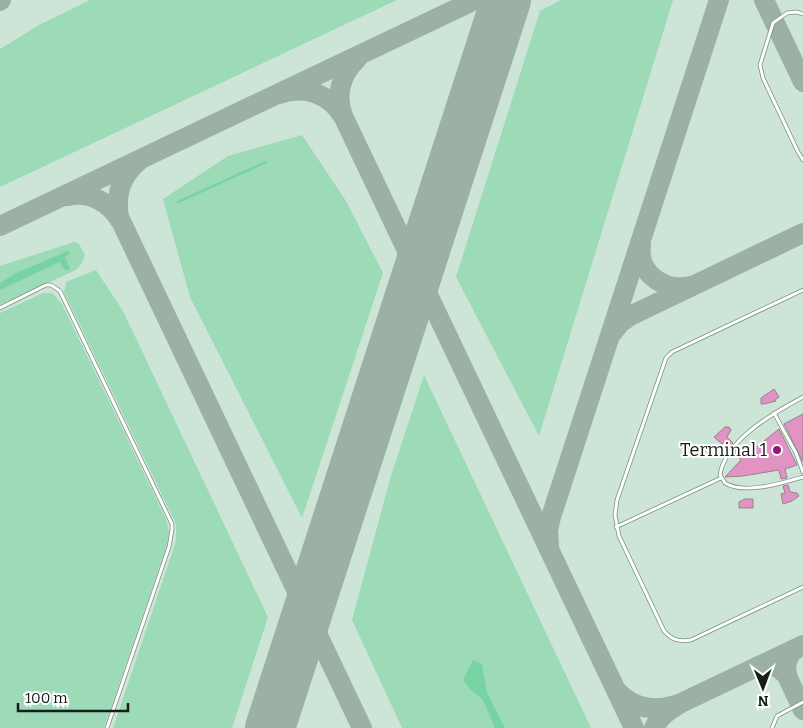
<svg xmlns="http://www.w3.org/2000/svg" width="803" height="728" font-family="Bitter,serif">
<rect width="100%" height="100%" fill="#cde5d7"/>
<path fill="#9ddab8" d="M90 0H397L0 187V49L39 25Z
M561 0H673L539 436 456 277 540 11Z
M302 135 346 201 383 273 302 518 190 297 163 199 228 156Z
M74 242 79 244 85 255 82 263 76 270 0 305V266Z
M96 270 123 311 268 617 232 728H113L176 541V524L64 292 66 282Z
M43 293H52L62 304 166 519 169 532 167 545 104 728H0V313Z
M424 375 591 728H402L352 620 390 479Z"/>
<path fill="#78d3a4" d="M68 251 70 253 65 257 70 269 66 270 61 266 60 262 0 290V283L16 273Z
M473 660 482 664 487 693 505 728H495L483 700 471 690 463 680Z"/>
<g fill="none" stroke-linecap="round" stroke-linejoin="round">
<path stroke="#78d3a4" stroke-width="2.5" d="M178 202 266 162"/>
<path stroke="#9cb0a5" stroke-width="20" d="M764 0 803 82
M0 1 1 0
M279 94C306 85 330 94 344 118L634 728
M343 116C335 95 341 74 357 59
M140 160C121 175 115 194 119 217L362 728
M68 196C90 191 111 203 121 222
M0 226 475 0
M641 245C637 273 664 292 690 286
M613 332 620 323 632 315 803 233
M549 546 548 530 551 517 719 0
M758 666C771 663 781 667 788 678 784 666 787 654 799 647
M788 678 803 710
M617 691C634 710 658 712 681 703 669 710 660 716 654 728
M681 703 803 645"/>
<path stroke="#9cb0a5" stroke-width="50" d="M270 728 506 0"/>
</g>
<path fill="#e193c4" stroke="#97818e" d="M774 389 779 397 775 400 776 401 764 404H761V398Z
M803 414V462L784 424Z
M725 427H729L731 430 727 437 733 443 729 447 724 442 722 444 714 437Z
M779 429 797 465 785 469 787 478 781 479 779 470 743 476 725 477 741 460 734 452 738 448 745 456Z
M788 485 790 492 797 493 799 496 792 501 783 504 781 494 785 493 783 486Z
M745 499H753V508H739V502Z"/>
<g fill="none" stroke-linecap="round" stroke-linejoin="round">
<g stroke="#778d81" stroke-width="4.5">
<path id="lane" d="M803 14 797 12 787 13 773 23 760 65 763 78 798 152 803 160
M803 290 672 352 666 358 617 500 615 515 619 536 664 631C672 640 679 642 691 640L803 587
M0 308 46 285H51L60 291 172 524V530L169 547 107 728
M803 397C775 412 725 440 720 475L725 483C744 495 782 483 803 477
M774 413 796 453 803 472
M616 527 721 478
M772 728 777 716 803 702"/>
</g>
<use href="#lane" stroke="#fff" stroke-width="3"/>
</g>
<circle fill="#941873" stroke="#fff" stroke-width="2" cx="777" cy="450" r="5"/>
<g text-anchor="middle" stroke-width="4" stroke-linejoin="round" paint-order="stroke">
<g font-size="18" fill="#151e19" stroke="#fff" text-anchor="end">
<text x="767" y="456">Terminal 1</text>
</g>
</g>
<g transform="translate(763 688) rotate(179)" stroke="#ffffff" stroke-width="4" paint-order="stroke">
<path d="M0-4L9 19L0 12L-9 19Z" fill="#151e19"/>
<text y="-8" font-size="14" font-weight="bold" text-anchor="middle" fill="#151e19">N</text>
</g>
<path d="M18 703v8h110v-8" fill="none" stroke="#151e19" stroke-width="2.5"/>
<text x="25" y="703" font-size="15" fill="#151e19" stroke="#ffffff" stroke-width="4" paint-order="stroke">100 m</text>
</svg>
